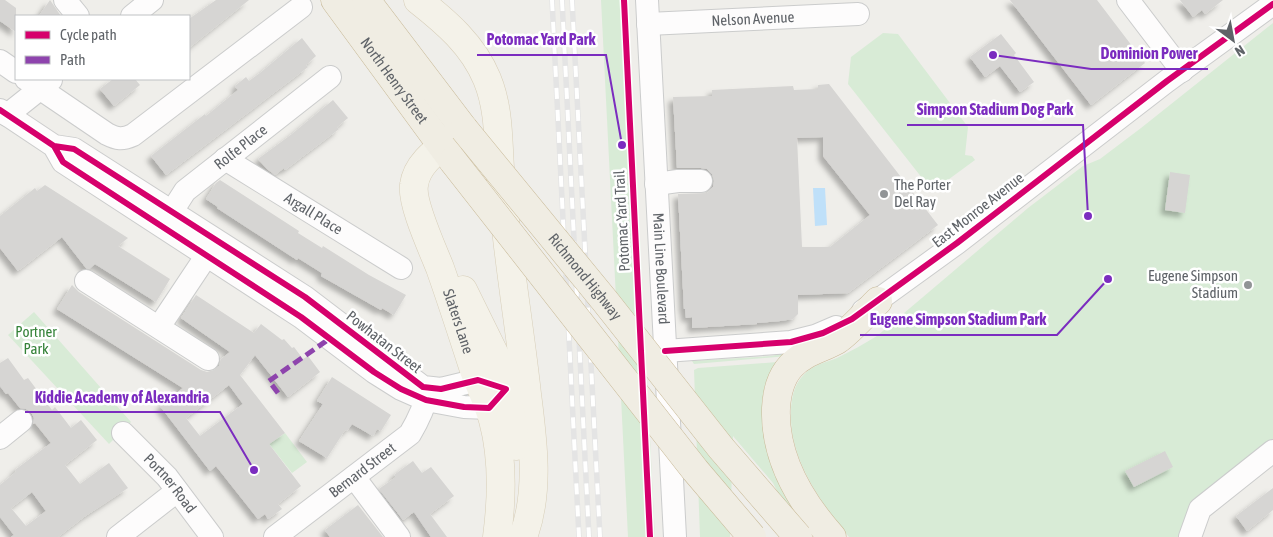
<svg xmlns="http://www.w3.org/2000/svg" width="1273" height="537" font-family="'Asap Condensed',sans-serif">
<defs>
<filter id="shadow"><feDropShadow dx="-4.5" dy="4.5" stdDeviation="2.5" flood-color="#0004"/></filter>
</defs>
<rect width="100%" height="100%" fill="#efeeea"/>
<path fill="#d8ebd6" d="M601 0H628L655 537H628Z
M1273 23V445L1182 537H849C820 501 789 459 791 411 792 394 795 381 809 370 817 364 827 362 837 358 851 351 864 344 877 336L1028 208 1083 166 1100 159 1141 128Z
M883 33 898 34 968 127 965 155 972 156 975 160 941 185 926 183 848 84 851 57Z
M34 312 131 422 109 444 8 335Z
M791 352 788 356 694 364 692 361 771 356Z
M777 362 794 497 804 537H700L694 370 698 368Z
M285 433 307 462 292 473 269 444Z"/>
<path fill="#bfe0f9" d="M813 188H825L827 225 815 226Z"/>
<path fill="#efeeea" d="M733 436 773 483 781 499 793 537H730Z"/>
<path fill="#d6d5d3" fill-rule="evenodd" filter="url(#shadow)" d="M0 0H5L16 8V32L0 21Z
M50 0 61 16H39Z
M216 0H249L189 48V19Z
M1010 0H1097L1145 63 1091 105Z
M1180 0H1223L1205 14 1202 10 1193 17Z
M1001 34 1016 53 1014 55 1034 82 1020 92 1000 66 985 77 970 57Z
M302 38 316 56 306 65 308 67 166 175 151 156 205 114 206 116 238 90 235 86 246 77 249 81 260 73Z
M113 79H135L140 85 114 106 100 89Z
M829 84 938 225 848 293 798 295V314L793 319 780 321 757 323V324L692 328V317L686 318 685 309H684L678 194 707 193 713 187 714 181 712 174 707 169 701 168H677L673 97 712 96V90L793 86 794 90 818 89V85ZM823 137V156L870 215 830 247H802L797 138Z
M333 100 348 118 337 127 339 129 285 170 284 168 275 175 267 169 258 159 292 134Z
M1170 172 1190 175 1185 213 1165 210Z
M220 180 299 231 298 233 322 248 323 246 369 275 406 295 394 315 382 308 381 310 321 276 322 273 298 258 297 260 217 208 218 207 206 199 216 183Z
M45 185 128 238 118 246 170 279 156 302 95 264 89 269 86 268 62 237 18 271 0 248V216L35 188 37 191Z
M72 285 79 292 201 370 207 372 214 370 219 366 221 359 230 352 181 318 196 295 254 333 261 324 282 340 284 339 292 348 294 347 303 359 308 356 320 372 288 397 255 355 240 375 285 433 269 444 301 486 278 504 282 509 268 519 265 514 258 519 216 466 210 471 160 406 183 388 57 309ZM229 385 243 404 200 436 186 418Z
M8 358 24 380 28 378 52 410 55 407 71 428 81 420 97 440 65 465 80 484 109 463 128 488 84 517 58 537H11L14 535 0 517V485L16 472 15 470 51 443 35 423 33 424 34 418 31 412 26 409 20 408 8 393 6 394 0 386V363ZM32 492 46 511 26 526 11 508Z
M332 377 391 415 381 431 377 429 373 436 352 424 347 431 345 430 327 458 299 441 323 404 317 401Z
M1165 451 1173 467 1134 487 1125 471Z
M413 461 422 473 431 467 454 496 430 514 447 537H431L414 512 403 520 379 489 396 477 394 475Z
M1273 488V510L1247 531 1236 516Z
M358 505 383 537H330L325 530Z"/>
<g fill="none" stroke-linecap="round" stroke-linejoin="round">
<g stroke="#cbcccc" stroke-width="24">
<g id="minor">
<path d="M65 0 78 16"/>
<path id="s1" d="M647 0 675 537"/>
<path d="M1128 0 1182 71"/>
<path d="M132 16 152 0"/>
<path id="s2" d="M648 24 858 14"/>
<path d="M0 61 16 72"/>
<path d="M26 79 107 134C117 139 122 140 133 135L301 7"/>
<path d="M0 110 54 146 74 149 305 297 423 387 441 389 478 380 506 389 489 408 464 407 426 400 401 389 374 372 301 317 63 162 54 146"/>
<path d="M7 115 51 80"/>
<path id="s3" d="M225 159 401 268"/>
<path d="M656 184 678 181H701"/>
<path id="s4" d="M164 224 185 191 330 77"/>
<path d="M86 281 208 359"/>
<path d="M863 311 957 243 1167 81 1273 4"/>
<path d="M159 327 215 243"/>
<path d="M665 351 791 342 815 336 836 327"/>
<path id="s5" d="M123 433 167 477 212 537"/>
<path d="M0 438 21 421"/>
<path d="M354 477 399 537"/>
<path d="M118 537 177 491"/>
<path id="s6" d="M275 537 410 434C419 419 425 405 429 389"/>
<path d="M1190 537 1200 509 1273 451"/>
</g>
</g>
<g stroke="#d7ceb8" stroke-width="29">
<g id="major">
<path d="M418 0C446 22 473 45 487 79 499 108 498 138 500 168 501 189 504 209 506 229 512 284 521 339 527 394 533 441 540 492 523 537"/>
<path id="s7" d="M460 132C442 147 417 161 414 185 411 203 433 250 440 268 452 302 463 336 474 370 480 386 488 402 493 420 503 457 502 499 497 537"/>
<path d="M463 290 496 357 506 389 516 446"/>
</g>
</g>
<g stroke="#c8b996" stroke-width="29">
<g id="highway">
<path id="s8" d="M335 0 453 161"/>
<path d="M366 0 464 129"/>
<path d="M832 537C800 501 774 458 776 408 777 392 780 378 791 366 804 352 821 349 837 340 848 333 868 311 878 301"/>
</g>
</g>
<use href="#minor" stroke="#fdfcfc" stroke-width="22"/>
<use href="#major" stroke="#f4f2e9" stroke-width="28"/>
<use href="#highway" stroke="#f0ede3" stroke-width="28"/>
<g stroke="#e4e4e4" stroke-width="5.5">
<path id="rail" d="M552 0 579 537
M562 0 589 537
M572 0 600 537"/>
</g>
<use href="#rail" stroke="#fff" stroke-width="4" stroke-dasharray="11" stroke-linecap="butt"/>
<g stroke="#c8b996" stroke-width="29" stroke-linecap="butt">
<g id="highway-bridge">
<path id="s9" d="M464 129 605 301 721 448 798 537"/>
<path d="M453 161 695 470 752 537"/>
</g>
</g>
<use href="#highway-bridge" stroke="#f0ede3" stroke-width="28"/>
<path stroke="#8e44ad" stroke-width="5" stroke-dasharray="10 5" stroke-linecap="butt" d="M278 393 269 381 329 339"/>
<g stroke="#fff" stroke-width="9">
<path id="cycleway" d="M624 0 650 537
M0 110 54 146 74 149 305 297 423 387 441 389 478 380 506 389 489 408 464 407 426 400 401 389 374 372 301 317 63 162 54 146
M665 351 791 342 823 333 852 319 957 243 1167 81 1273 4"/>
</g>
<use href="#cycleway" stroke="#d6006c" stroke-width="6"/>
</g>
<g fill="#919496" stroke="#fff" stroke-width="2">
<circle cx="884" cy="194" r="5"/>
<circle cx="1248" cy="285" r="5"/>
</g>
<g text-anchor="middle" stroke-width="5" stroke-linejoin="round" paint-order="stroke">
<g font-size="15" fill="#5f6368" stroke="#fff">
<text dy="5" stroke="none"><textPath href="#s2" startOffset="105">Nelson Avenue</textPath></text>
<text dy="5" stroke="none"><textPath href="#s8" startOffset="100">North Henry Street</textPath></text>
<text dy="5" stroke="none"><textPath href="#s4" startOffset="110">Rolfe Place</textPath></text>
<text transform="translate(978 210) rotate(-38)" y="5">East Monroe Avenue</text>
<text dy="5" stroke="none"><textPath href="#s3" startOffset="104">Argall Place</textPath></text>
<text transform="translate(622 221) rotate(-93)" y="5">Potomac Yard Trail</text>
<text dy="5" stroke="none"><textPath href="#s1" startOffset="269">Main Line Boulevard</textPath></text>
<text dy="5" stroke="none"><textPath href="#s9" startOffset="191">Richmond Highway</textPath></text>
<text dy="5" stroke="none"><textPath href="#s7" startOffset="216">Slaters Lane</textPath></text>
<text transform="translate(384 342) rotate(38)" y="5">Powhatan Street</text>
<text dy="5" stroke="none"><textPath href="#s6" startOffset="110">Bernard Street</textPath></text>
<text dy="5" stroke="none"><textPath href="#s5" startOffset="69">Portner Road</textPath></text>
</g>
<g font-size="15" fill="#5f6368" stroke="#fff" text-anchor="start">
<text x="894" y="190">The Porter<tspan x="894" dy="17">Del Ray</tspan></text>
<text x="1238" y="281" text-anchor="end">Eugene Simpson<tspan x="1238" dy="17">Stadium</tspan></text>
</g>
<g font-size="15" fill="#348238" stroke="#fff">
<text x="36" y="337">Portner<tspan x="36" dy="17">Park</tspan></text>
</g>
</g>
<path fill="none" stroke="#7b2cbf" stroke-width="2" d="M622 145L606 55H477M993 55L1091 69H1208M1088 216L1083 125H907M1108 279L1057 335H860M254 470L220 412H25"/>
<g fill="#7b2cbf" stroke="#fff" stroke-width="2">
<circle cx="622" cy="145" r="5"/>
<circle cx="993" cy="55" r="5"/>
<circle cx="1088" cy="216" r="5"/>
<circle cx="1108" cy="279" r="5"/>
<circle cx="254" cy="470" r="5"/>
</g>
<g font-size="16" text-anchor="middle" font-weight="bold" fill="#7b2cbf" stroke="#fff" stroke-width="5" stroke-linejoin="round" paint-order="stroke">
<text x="541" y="45">Potomac Yard Park</text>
<text x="1149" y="59">Dominion Power</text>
<text x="995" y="115">Simpson Stadium Dog Park</text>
<text x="958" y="325">Eugene Simpson Stadium Park</text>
<text x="122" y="403">Kiddie Academy of Alexandria</text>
</g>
<rect x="15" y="15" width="175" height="65" fill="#ffffff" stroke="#bfc1c3"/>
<rect x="25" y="31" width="25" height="8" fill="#d6006c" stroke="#bfc1c3"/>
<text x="60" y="40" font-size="15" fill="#5f6368">Cycle path</text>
<rect x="25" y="56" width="25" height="8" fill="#8e44ad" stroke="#bfc1c3"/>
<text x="60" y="65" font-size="15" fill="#5f6368">Path</text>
<g transform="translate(1233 40) rotate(148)" stroke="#ffffff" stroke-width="4" paint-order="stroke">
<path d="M0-4L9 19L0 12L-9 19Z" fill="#5f6368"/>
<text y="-8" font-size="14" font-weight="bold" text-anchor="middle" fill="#5f6368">N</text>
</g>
</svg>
